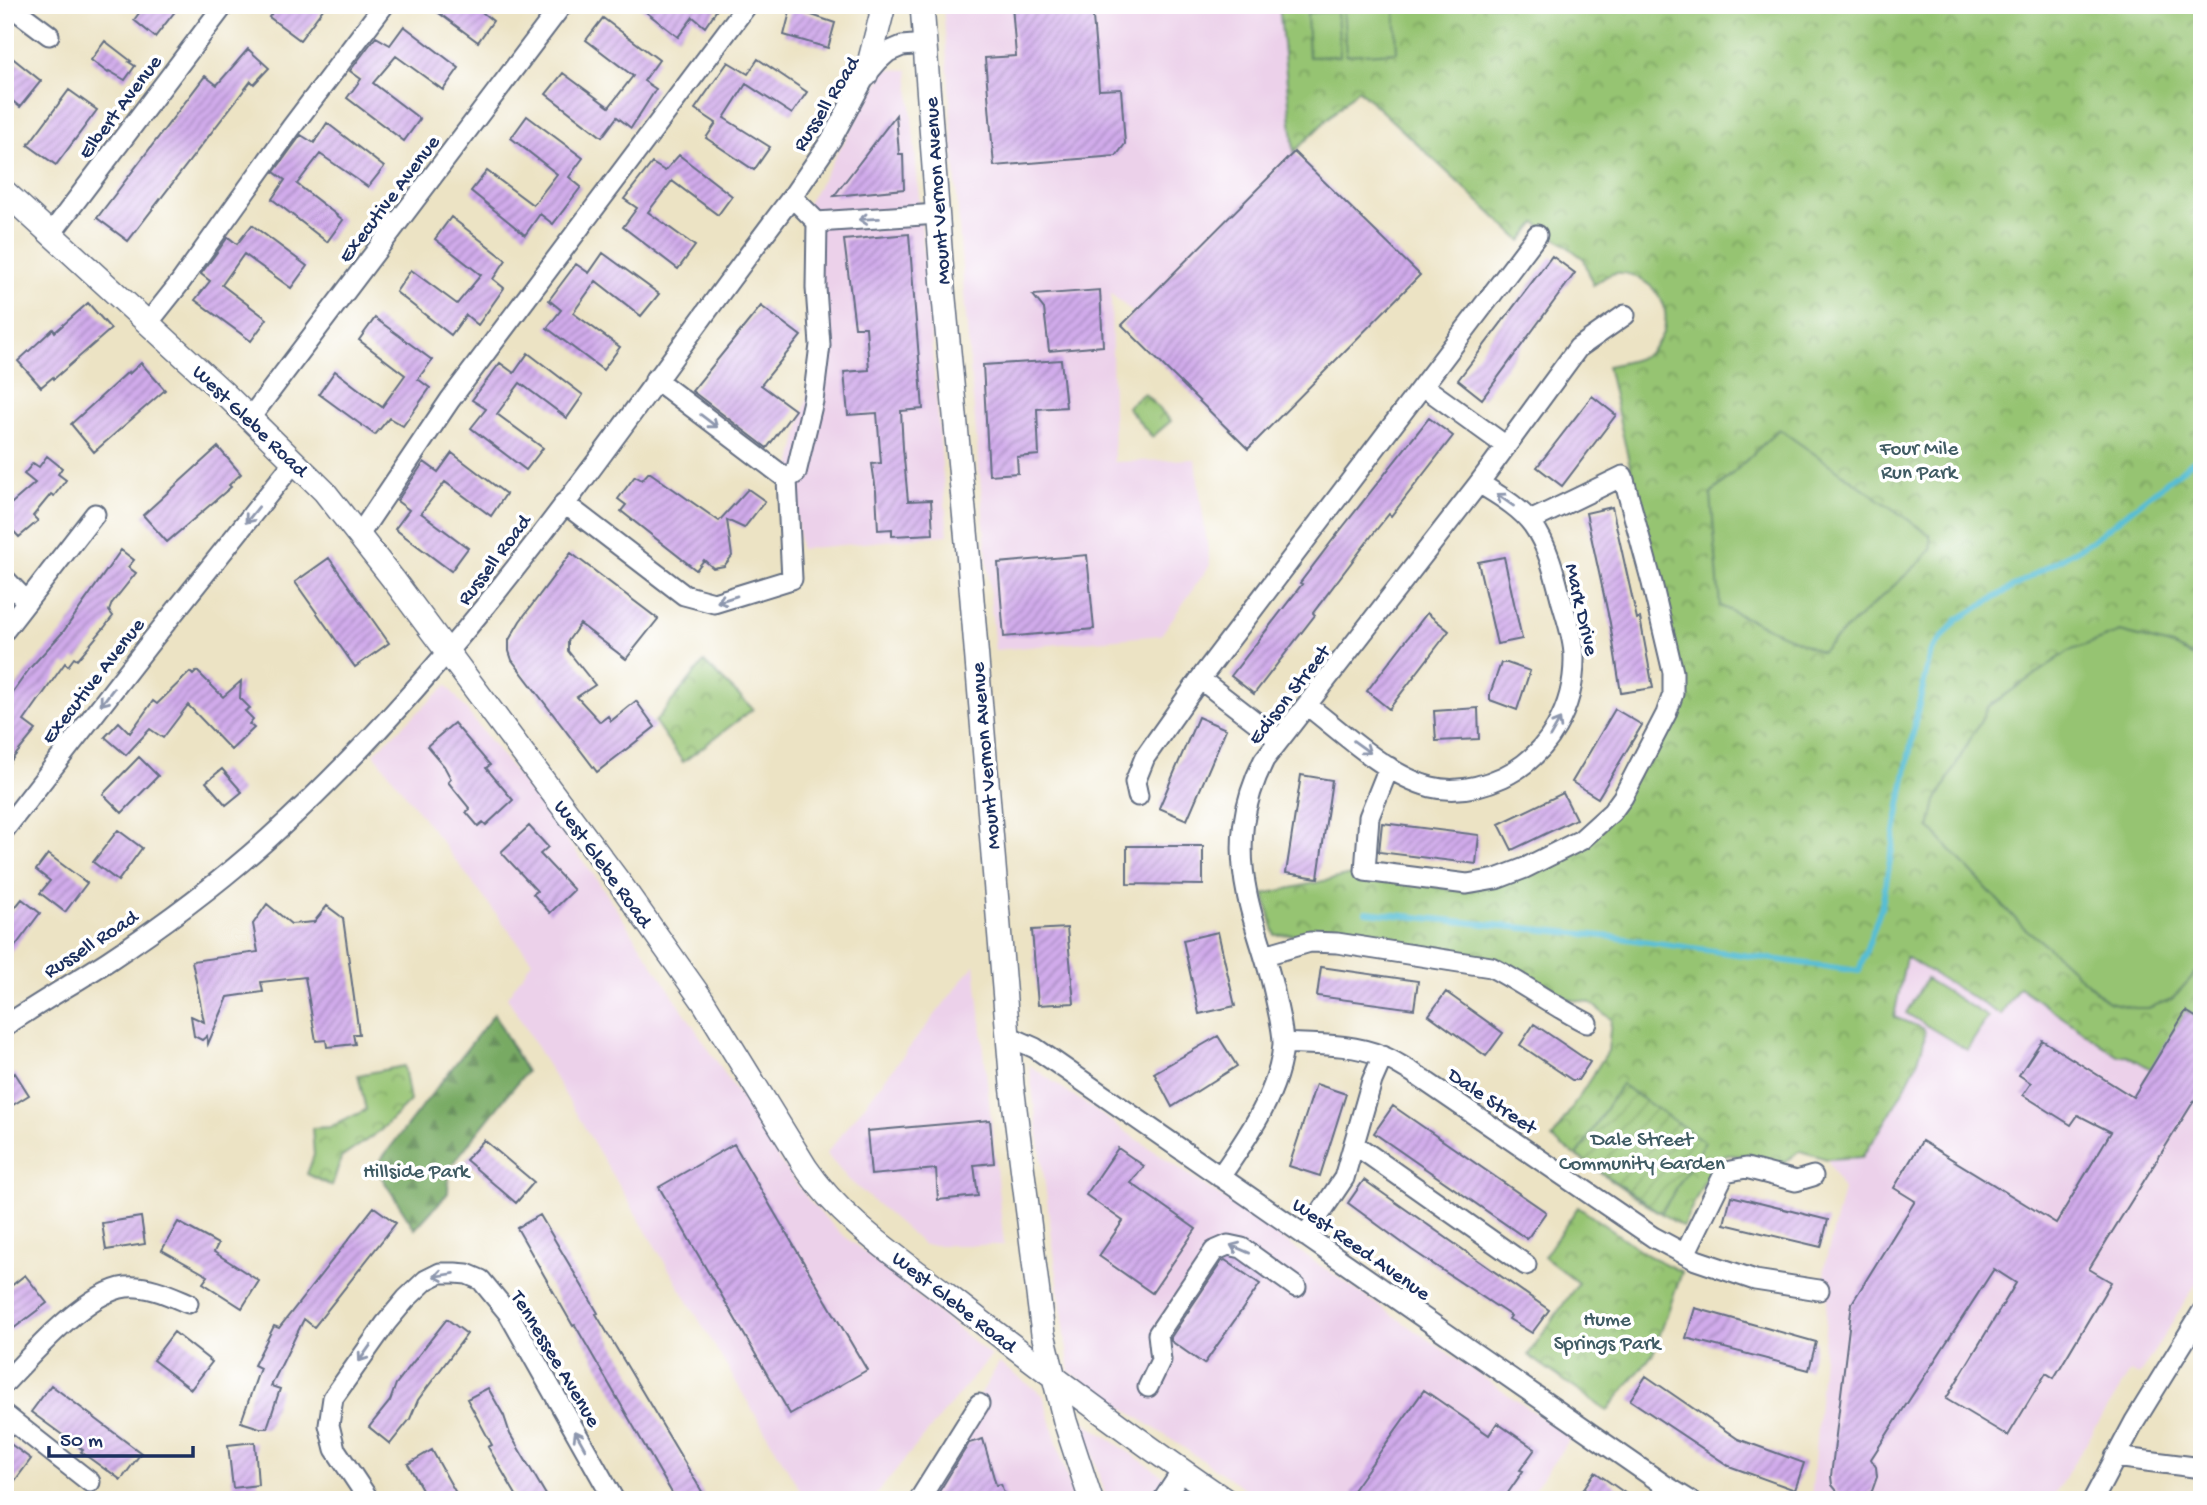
<svg xmlns="http://www.w3.org/2000/svg" width="2207" height="1505" font-family="'Gochi Hand',sans-serif">
<defs>
<pattern id="forest-firs" width="22" height="20" patternUnits="userSpaceOnUse" patternTransform="scale(1.75)"><rect width="22" height="20" fill="#78aa64"/><path d="M5 1l3.5 6h-7zM16 11l3.5 6h-7z" fill="#628b56"/></pattern>
<pattern id="park-crowns" width="20" height="18" patternUnits="userSpaceOnUse" patternTransform="scale(1.75)"><rect width="20" height="18" fill="#96c472"/><path d="M2 6a3 3 0 1 1 6 0M12 15a3 3 0 1 1 6 0" fill="none" stroke="#7aa061"/></pattern>
<pattern id="garden-furrows" width="10" height="10" patternUnits="userSpaceOnUse" patternTransform="scale(1.75)"><rect width="10" height="10" fill="#96c472"/><path d="M-1 1l2-2M0 10L10 0M9 11l2-2" fill="none" stroke="#7aa061"/></pattern>
<pattern id="building-hatch" width="6" height="6" patternUnits="userSpaceOnUse" patternTransform="scale(1.75)"><rect width="6" height="6" fill="#d1abeb"/><path d="M-1 1l2-2M0 6l6-6M5 7l2-2" fill="none" stroke="#a98cc2"/></pattern>
</defs>
<rect width="100%" height="100%" fill="#fff"/>
<filter id="ink" filterUnits="userSpaceOnUse"><feTurbulence type="fractalNoise" baseFrequency=".0143" numOctaves="2"/><feDisplacementMap in="SourceGraphic" scale="14" xChannelSelector="R" yChannelSelector="G"/><feConvolveMatrix kernelMatrix="1 2 1 2 8 2 1 2 1" color-interpolation-filters="sRGB"/></filter>
<filter id="wash" filterUnits="userSpaceOnUse"><feTurbulence type="fractalNoise" baseFrequency=".00686" numOctaves="4" result="noise"/><feDisplacementMap in="SourceGraphic" scale="28" xChannelSelector="R" yChannelSelector="G"/><feGaussianBlur stdDeviation="1.57" result="paint"/><feColorMatrix in="noise" values="0 0 0 0 0 0 0 0 0 0 0 0 0 0 0 0 0 1.4 0 .05"/><feComposite in="paint" operator="in"/></filter>
<g filter="url(#wash)">
<rect width="100%" height="100%" fill="#ece3c4"/>
<path fill="#ecd1ea" d="M943 5H1279L1294 152 1134 313 1111 294 1114 462 1195 459 1210 565 1161 635 995 650 965 307Z
M886 69 908 70 948 535 800 549 791 468 813 369 802 214Z
M447 685 596 878 750 1112 781 1163 811 1203 837 1230 991 1356 871 1500H806L507 997 532 961 374 753Z
M1906 957 2000 1015 2018 987 2118 1056 2127 1055 2136 1061 2186 1011 2202 1021V1274L2140 1374 2137 1375 2130 1372 2051 1500H1811L1828 1294 1824 1268 1843 1190 1827 1159 1862 1157 1886 1121 1909 1076 1894 1017Z
M975 964 1004 1245H924L849 1180 826 1154Z
M1029 1065 1571 1438 1526 1500H1262L1070 1372Z
M999 1363 1043 1395 1074 1500H918Z
M1082 1420 1198 1500H1107Z"/>
<path fill="url(#forest-firs)" stroke="#4a6c61" stroke-width="2" d="M494 1014 526 1072 449 1168 448 1193 415 1229 375 1167Z"/>
<path fill="url(#park-crowns)" stroke="#587a68" stroke-width="2" d="M1279 5H2202V1021L2187 1011 2151 1069 2127 1055 2118 1056 2019 987 2001 1015 1906 957 1894 1017 1924 1029C1931 1052 1877 1136 1862 1157L1827 1159 1800 1151 1777 1167C1766 1164 1738 1154 1729 1155 1712 1156 1690 1212 1683 1227L1644 1203 1552 1139 1608 1051 1611 1019 1589 1002 1555 998 1511 966 1427 948 1318 934 1275 935 1264 894 1351 875 1468 891 1589 841 1681 699 1683 680 1652 562 1607 366C1619 363 1638 361 1648 353 1675 329 1670 294 1638 278 1631 274 1620 271 1612 274 1606 275 1599 282 1593 285L1584 259 1536 223 1521 241 1358 89 1294 152Z
M1144 393 1171 421 1152 437 1127 407Z
M704 662 753 709 683 762 655 722Z
M404 1066 410 1101 381 1130 341 1158 332 1186 307 1174 314 1155 312 1128 330 1127 366 1110 358 1075Z
M1578 1207 1649 1256 1682 1272 1653 1354 1607 1411 1528 1355 1578 1283 1544 1257Z"/>
<path fill="url(#garden-furrows)" stroke="#587a68" stroke-width="2" d="M1621 1084 1705 1142 1661 1213 1577 1156Z"/>
<path fill="#96c472" stroke="#587a68" stroke-width="2" d="M1343 5H1395L1397 52 1346 55Z
M1337 11 1340 56 1309 57 1307 13Z
M1779 429 1930 535 1931 549 1922 560 1821 652 1720 606 1711 494Z
M2120 632 2170 645 2202 661V966L2172 999 2148 1008H2135L2108 1002 2046 945 2022 926 1930 828 1936 801 1988 707 2069 651Z
M1926 979 1988 1017 1967 1050 1906 1013Z"/>
<g fill="none" stroke-linecap="round" stroke-linejoin="round">
<path stroke="#57bed5" stroke-width="6" d="M1366 912 1613 937 1859 971 1882 905 1915 722 1931 651 1957 620 2093 540 2202 454"/>
</g>
<g id="blocks">
<path fill="url(#building-hatch)" d="M145 5H180L155 37 134 20Z
M278 5H326L300 40 269 17Z
M428 5H473L493 21 478 42Z
M637 5H720L705 27 693 17 678 37Z
M1012 5H1092L1099 90 1121 89 1125 144 1116 156 994 166 985 58 1016 56Z
M791 8 835 23 828 48 784 35Z
M603 18 659 60 644 81 656 89 631 128 617 117 602 137 546 94 563 73 609 107 633 76 586 40Z
M404 26 459 68 443 90 396 56 373 83 420 119 404 141 347 98 361 79 350 71 368 47 376 37 390 45Z
M105 41 131 61 129 62 135 66 125 80 109 71 108 73 91 60Z
M248 49 269 68 254 84 251 81 128 241 97 218 205 76 217 85Z
M5 52 41 81 20 107 5 95Z
M758 59 807 92 792 114 746 84 724 118 770 147 754 170 706 138 716 123 695 109 728 62 748 74Z
M69 90 97 110 56 165 28 145Z
M896 115 899 154H903L904 189 834 196Z
M527 116 583 158 569 177 581 187 553 224 540 214 525 235 471 191 487 171 533 205 557 174 511 138Z
M327 123 384 167 368 187 320 154 297 184 343 220 327 242 272 199 285 180 274 172 301 135 314 143Z
M1294 152 1420 275 1248 449 1122 325Z
M679 155 732 196 718 215 672 181 648 212 695 246 678 269 623 227 637 208 624 199 652 163 665 171Z
M451 217 506 260 493 279 504 288 478 325 466 315 451 335 396 292 411 270 457 304 481 275 435 239Z
M252 225 307 266 291 288 244 254 222 285 267 319 251 341 195 300 210 281 201 274 228 237 237 244Z
M909 234 923 409 901 411 903 448 908 501 931 500 933 534 892 536V529L878 530 876 491 872 464 881 463 877 413 848 415 844 372 869 370 866 327H855L844 240Z
M603 253 659 294 641 316 596 281 573 313 620 347 603 370 547 328 561 310 549 300 576 264 589 273Z
M1552 256 1575 273 1482 399 1458 380Z
M1100 290 1103 346 1049 351 1044 309 1033 295Z
M88 303 111 329 54 379 53 377 41 387 18 361 53 329 55 332Z
M761 306 801 336 761 385 795 410 767 448 692 391Z
M375 318 432 360 418 379 430 388 403 426 389 418 375 435 319 394 335 371 382 407 405 375 359 340Z
M528 353 583 395 567 418 520 383 497 414 543 448 526 470 471 428 486 409 472 400 500 363 514 373Z
M1061 360 1066 407 1037 409 1039 455 1017 457 1018 473 989 475 983 365Z
M141 363 165 390 94 452 71 424 128 372 129 374Z
M1592 396 1616 415 1562 486 1537 467Z
M1429 418 1453 436 1391 516 1389 514 1373 534 1313 613 1315 615 1254 694 1231 676 1302 584 1300 583 1331 542Z
M218 447 241 474 229 485 231 487 167 542 143 515Z
M452 453 506 494 491 516 445 482 421 513 468 548 451 571 395 529 409 510 397 501 424 462 438 472Z
M47 456 62 468 58 474 66 480 54 496 51 494 33 516 38 521 19 537 5 522V509L35 483 24 474 33 463 39 467Z
M649 472 719 521 748 489 765 501 744 528 727 520 732 556 724 566 713 568 704 560 696 570 621 511 626 505 618 499 635 476 642 480Z
M1612 507 1637 619 1640 618 1653 688 1621 693 1610 623 1586 513Z
M121 550 134 560 128 567 136 573 112 603 109 611 113 616 104 628 77 660 74 658 68 666 65 663 24 721 36 730 5 768V703L30 668 63 632Z
M571 553 658 619 626 659 580 624 568 641V651L595 685 577 697 600 722 608 716 611 721 636 701 655 727 597 772 512 660 509 651V640L520 621Z
M1087 555 1094 629 1004 637 998 563Z
M1504 557 1522 639 1497 644 1478 562Z
M329 558 389 643 355 667 295 582Z
M1427 613 1449 631 1389 709 1367 691Z
M1501 663H1507L1530 671 1517 710 1490 700V694Z
M197 671 223 697 241 681 240 698 250 708 245 711 253 719 249 724 254 728 231 750 188 705 163 738 150 729 126 755 105 737 119 722 130 733 153 701 157 704 190 672 193 675Z
M1478 708 1479 739 1436 741 1434 711Z
M1615 709 1642 725 1598 798 1572 782Z
M1198 717 1226 729 1187 820 1159 808Z
M454 723 490 765 486 768 513 800 486 825 483 822 478 826 466 812 470 809 448 782 451 779 444 766 427 746Z
M139 757 158 776 122 813 103 794Z
M222 769 242 792 226 805 206 782Z
M1301 775 1332 780 1318 878 1286 873Z
M1563 793 1576 819 1512 850 1499 824Z
M1382 823 1479 835 1476 864 1379 852Z
M529 826 548 847 540 854 574 890 550 913 533 894 537 891 501 852Z
M118 830 142 848 118 881 93 862Z
M1127 846H1203V885L1127 884Z
M48 854 87 883 65 912 40 893 50 881 36 870Z
M22 899 40 913 5 960V920Z
M267 904 291 924 314 922 327 906 343 918 359 1034H353L355 1044 327 1047 326 1040 316 1041 305 977 261 982 263 992 228 997 208 1044 207 1036 202 1040 194 1036 191 1016 204 1022 192 961 258 952 253 924Z
M1067 928 1074 1003 1038 1005 1032 930Z
M1218 932 1235 1006 1199 1014 1183 940Z
M1321 967 1418 981 1414 1009 1317 996Z
M1446 992 1503 1033 1486 1056 1429 1015Z
M2186 1011 2202 1021V1088L2089 1269 2111 1282 2054 1378 2046 1373 2008 1436 1946 1399 2016 1283 1994 1269 1871 1459 1876 1467 1877 1477 1872 1491 1859 1500H1850L1841 1496 1832 1485 1831 1476 1852 1303 1915 1201 1894 1188 1922 1141 2056 1223 2111 1132 2078 1115 2071 1125 2023 1095 2031 1083 2019 1075 2042 1040 2133 1097Z
M1534 1024 1590 1062 1578 1080H1572L1520 1045Z
M1218 1036 1237 1066 1172 1107 1154 1073Z
M15 1073 29 1095 5 1110V1080Z
M1316 1084 1346 1094 1320 1176 1289 1166Z
M1393 1106 1546 1212 1527 1239 1374 1133Z
M990 1120 994 1163 974 1165 978 1196 938 1200 936 1169 871 1175 867 1131Z
M484 1140 534 1182 516 1203 466 1160Z
M734 1144 867 1370 790 1414 659 1187Z
M1118 1148 1144 1166 1131 1183 1196 1229 1152 1293 1099 1256 1123 1221 1086 1195Z
M1364 1180 1549 1310 1532 1333 1509 1319 1511 1316 1412 1250 1348 1203Z
M1731 1196 1828 1220 1821 1247 1724 1224Z
M374 1207 396 1223 314 1327 304 1319 271 1386 280 1389 267 1428H260L241 1422 260 1368 254 1365 274 1326 279 1328Z
M540 1215 598 1313 596 1314 707 1500H676L575 1325 573 1326 517 1228Z
M141 1217 145 1244 106 1250 102 1223Z
M178 1222 218 1244 214 1252 259 1281 242 1308 203 1283 208 1276 162 1250Z
M1225 1260 1260 1284 1204 1364 1171 1341V1337L1222 1261Z
M25 1275 47 1303 5 1335V1291Z
M1695 1308 1816 1342 1809 1370 1686 1338Z
M447 1319 467 1334 418 1400 410 1419 390 1444 369 1427 390 1401 396 1384Z
M174 1332 212 1362 191 1389 153 1360Z
M1646 1376 1738 1439 1804 1463 1795 1490 1729 1466 1630 1400Z
M51 1385 141 1453 121 1480 106 1469V1470L81 1452 83 1450 31 1412Z
M488 1388 504 1416 510 1434 549 1500H519L488 1447 492 1445 467 1399Z
M1424 1390 1489 1435 1497 1423 1535 1449 1520 1470 1523 1471 1503 1500H1360L1351 1493Z
M983 1439 996 1485 1001 1484 1006 1500H934L969 1443Z
M5 1440 31 1459 5 1494Z
M255 1442 258 1485 233 1488 228 1445Z
M432 1450 448 1479 460 1500H428L408 1464Z
M1595 1472 1635 1500H1576Z"/>
</g>
</g>
<g filter="url(#ink)">
<use href="#blocks" fill-opacity="0" stroke="#646e82" stroke-width="2"/>
<g fill="none" stroke-linecap="round" stroke-linejoin="round">
<g stroke="#646e82" stroke-width="23">
<path id="minor" d="M9 5 49 35
M792 197 817 222 938 214
M50 235 224 5
M148 323 179 284 291 128 384 5
M1423 386 1506 446
M250 418 562 5
M787 479 796 473 813 401 820 345 816 288 817 222
M564 503 684 595 714 603 792 579 787 479 655 379
M359 535 450 400 747 5
M5 579 27 602
M5 630 95 514
M1200 679 1279 740
M1308 706C1343 733 1388 776 1431 787 1455 793 1481 787 1503 777 1549 755 1575 707 1574 656 1574 638 1566 617 1561 599 1555 575 1548 546 1533 525 1520 507 1498 495 1479 483
M1389 767 1369 817 1365 871 1467 884 1496 879 1525 868 1581 840 1612 812 1623 797 1666 714 1673 694V672L1652 583 1623 476 1530 521
M1138 796 1135 782 1145 757 1200 679 1537 235
M5 829 149 644 295 461
M1265 955 1310 942 1337 943 1491 967C1524 984 1553 1006 1587 1023
M5 1026C39 1003 74 983 108 961 164 924 219 883 269 838 475 652 625 416 792 197L831 140 866 75 878 61 888 52 902 46 925 44
M1008 1036 1035 1048 1663 1484 1689 1500
M1283 1043C1316 1045 1351 1043 1382 1056 1393 1060 1402 1067 1412 1072L1653 1237 1696 1260 1755 1280 1819 1290
M1354 1144 1526 1265
M1220 1177C1246 1139 1280 1092 1283 1044 1283 1029 1278 1011 1275 996 1268 961 1254 929 1247 894 1237 845 1242 804 1264 760L1479 483 1578 348 1625 315
M1305 1236 1344 1178 1372 1081 1383 1056
M1685 1254 1725 1172 1746 1168 1796 1181 1813 1176
M5 1383C32 1354 86 1292 126 1287 148 1285 169 1295 188 1303
M1148 1387 1161 1360 1158 1334 1214 1251 1228 1245 1242 1248 1296 1287
M5 1415 90 1482
M2115 1457 2202 1468
M369 1500 335 1449 329 1425 333 1398 386 1323 406 1299 426 1280 440 1273H455L467 1274 481 1280 509 1314 614 1500
M919 1500 979 1404
M1163 1500 1182 1471
M2093 1500 2135 1421 2202 1312"/>
</g>
<g stroke="#646e82" stroke-width="26">
<path id="major" d="M922 5 943 288 969 563 1012 1085 1043 1334 1065 1421 1091 1500
M866 75 884 5
M5 192 223 392 324 491 393 579 619 882 703 1001 806 1168C841 1220 898 1257 947 1295 1038 1366 1129 1435 1225 1500"/>
</g>
<use href="#minor" stroke="#fff" stroke-width="19"/>
<use href="#major" stroke="#fff" stroke-width="23"/>
</g>
<defs><path id="oneway-shaft" d="M-6 0H5M1.5-3L5.5 0L1.5 3" fill="none" stroke-width="1.6" stroke-linecap="round" stroke-linejoin="round" transform="scale(1.75)"/></defs>
<g stroke="#8d97ae">
<use href="#oneway-shaft" transform="translate(869 219) rotate(177)"/>
<use href="#oneway-shaft" transform="translate(709 421) rotate(37)"/>
<use href="#oneway-shaft" transform="translate(1505 500) rotate(-145)"/>
<use href="#oneway-shaft" transform="translate(252 515) rotate(129)"/>
<use href="#oneway-shaft" transform="translate(727 599) rotate(163)"/>
<use href="#oneway-shaft" transform="translate(107 697) rotate(128)"/>
<use href="#oneway-shaft" transform="translate(1555 728) rotate(-60)"/>
<use href="#oneway-shaft" transform="translate(1362 747) rotate(36)"/>
<use href="#oneway-shaft" transform="translate(1240 1249) rotate(-157)"/>
<use href="#oneway-shaft" transform="translate(444 1275) rotate(171)"/>
<use href="#oneway-shaft" transform="translate(365 1353) rotate(125)"/>
<use href="#oneway-shaft" transform="translate(580 1440) rotate(-119)"/>
</g>
</g>
<g text-anchor="middle" stroke-width="7" stroke-linejoin="round" paint-order="stroke">
<g font-size="21" fill="#1b2f5e" stroke="#fff">
<text transform="translate(825 103) rotate(-58)" y="7">Russell Road</text>
<text transform="translate(119 106) rotate(-53)" y="7">Elbert Avenue</text>
<text transform="translate(936 191) rotate(-94)" y="7">Mount Vernon Avenue</text>
<text transform="translate(388 198) rotate(-53)" y="7">Executive Avenue</text>
<text transform="translate(251 420) rotate(44)" y="7">West Glebe Road</text>
<text transform="translate(493 559) rotate(-53)" y="7">Russell Road</text>
<text transform="translate(1583 609) rotate(77)" y="7">Mark Drive</text>
<text transform="translate(92 680) rotate(-52)" y="7">Executive Avenue</text>
<text transform="translate(1288 694) rotate(-52)" y="7">Edison Street</text>
<text transform="translate(984 756) rotate(-95)" y="7">Mount Vernon Avenue</text>
<text transform="translate(604 863) rotate(54)" y="7">West Glebe Road</text>
<text transform="translate(90 943) rotate(-33)" y="7">Russell Road</text>
<text transform="translate(1493 1100) rotate(34)" y="7">Dale Street</text>
<text transform="translate(1362 1248) rotate(35)" y="7">West Reed Avenue</text>
<text transform="translate(955 1301) rotate(38)" y="7">West Glebe Road</text>
<text transform="translate(557 1358) rotate(59)" y="7">Tennessee Avenue</text>
</g>
<g font-size="21" fill="#405c64" stroke="#fff">
<text x="1919" y="454">Four Mile<tspan x="1919" dy="24">Run Park</tspan></text>
<text x="1642" y="1145">Dale Street<tspan x="1642" dy="24">Community Garden</tspan></text>
<text x="416" y="1177">Hillside Park</text>
<text x="1607" y="1325">Hume<tspan x="1607" dy="24">Springs Park</tspan></text>
</g>
</g>
<rect width="2207" height="1505" fill="none" stroke="#fff" stroke-width="28"/>
<path d="M49 1446v10h144v-10" fill="none" stroke="#1b2f5e" stroke-width="3.5"/>
<text x="60" y="1446" font-size="21" fill="#1b2f5e" stroke="#ffffff" stroke-width="5" paint-order="stroke">50 m</text>
</svg>
